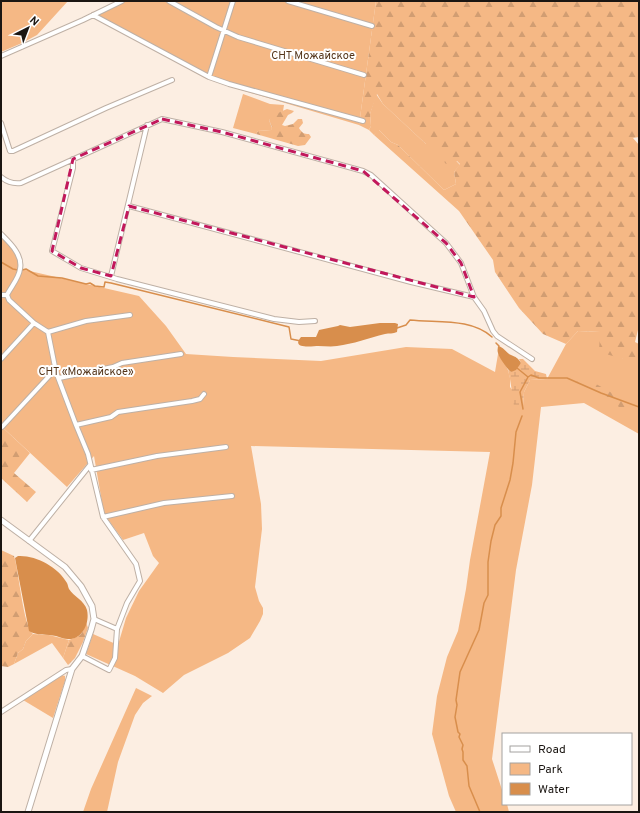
<svg xmlns="http://www.w3.org/2000/svg" width="640" height="813" font-family="Overpass,sans-serif">
<defs>
<pattern id="forest-firs" width="22" height="20" patternUnits="userSpaceOnUse"><rect width="22" height="20" fill="#f5b885"/><path d="M5 1l3.5 6h-7zM16 11l3.5 6h-7z" fill="#d19d72"/></pattern>
<pattern id="wetland-marsh" width="20" height="14" patternUnits="userSpaceOnUse"><rect width="20" height="14" fill="#f5b885"/><path d="M1 5h8M5 5V1M11 12h8M15 12V8" fill="none" stroke="#d19d72"/></pattern>
</defs>
<rect width="100%" height="100%" fill="#fceee2"/>
<path fill="#f5b885" d="M1 1H68L37 35 22 43 1 52Z
M118 1H376L359 125 231 87 205 78 94 17 91 13Z
M243 94 270 104 284 105 283 111 279 113 269 120 272 128 271 130 258 131 256 134 233 128Z
M376 94 383 104 426 144 437 140 460 165 454 172 456 184 444 190 398 145 391 142 379 130 374 135 369 130 371 126 370 114Z
M1 232C13 244 22 251 21 269L139 296 166 326 186 354 233 357 321 361 406 347 452 349 495 372 498 354 504 362 508 370 510 378V387L523 405 524 392 530 380 547 379 566 344 578 331 600 332 623 359H639V434L584 403 541 407 532 485 516 570 492 759 503 793V804H507L509 812H456L449 796 432 734 437 696 447 657 458 631 466 589 470 560 490 452 251 446 261 504 262 529 255 587 259 601 263 608V614L260 621 250 638 228 653 184 675 163 693 135 676 86 654 93 634 118 645 126 618 139 591 159 563 153 556 144 533 123 540 104 514 94 456 67 487 1 426Z
M33 634 49 635 69 640 63 658 52 643 14 664 18 653 23 649 26 641Z
M61 675 65 676V681L53 718 23 700Z
M136 688 152 696 143 703 135 715 118 762 107 812H83L91 789Z"/>
<path fill="url(#forest-firs)" d="M376 1H639V137L633 138 639 145V326L635 342 639 344V359H623L599 352 600 332 578 331 566 344 543 334 519 308 495 272 493 260 459 211 374 135 378 129 391 142 398 145 444 190 456 184 454 172 460 164 457 161 446 164 434 150 436 141 431 144H426L383 104 377 94 370 114 371 126 369 130 359 125Z
M287 109 294 111 292 113 288 115 282 125 285 126 293 124 298 119H302L303 123 299 128C302 133 304 134 309 134L311 137 305 145 298 146 256 134 258 131 271 130 272 127 269 120 273 115Z
M574 378 589 380 637 407 621 408 579 384Z
M1 426 30 453 14 473 36 492 27 502 1 478Z
M1 550 14 556C19 571 23 626 33 634L26 641 23 649 18 653 14 664 8 667 1 666V633L2 632 1 628Z
M86 622 88 628 83 642 75 658 68 665 63 658 69 640C80 636 83 635 86 622Z"/>
<path fill="url(#wetland-marsh)" d="M519 359H523L535 371 546 374 547 379 530 380 524 392 523 405 514 406C512 394 511 381 508 370L511 372 521 363Z"/>
<path fill="#d88e4c" d="M380 323H395L398 324 397 332C393 334 389 333 385 334 369 338 353 344 337 346 331 347 324 346 318 346 314 346 290 350 301 337H316L319 330 338 326 340 325 350 327Z
M498 346C504 347 506 353 511 355 516 357 518 358 521 363L516 370 511 372C508 370 498 356 498 353 497 350 498 348 498 346Z
M18 556C36 555 58 567 67 583 68 585 68 587 69 589 74 597 84 600 87 610 90 623 82 640 68 639 64 639 60 637 56 636 48 634 36 636 29 631L15 558Z"/>
<g fill="none" stroke-linecap="round" stroke-linejoin="round">
<path stroke="#d88e4c" stroke-width="1.5" d="M1 262 13 269 18 270
M22 270 26 269 38 276 62 278 86 284 90 283 95 286 104 287 105 282 111 283 289 327 291 339 301 341
M397 328 406 325 410 320C438 323 471 318 492 337
M496 343 499 346
M517 368 528 377 531 375 539 378H567L601 393 639 407
M523 409 520 392 528 377
M480 812 469 786 467 766 463 760V752L462 749 463 745 459 737 460 734 458 732 455 717 457 705 456 700 460 672 479 630 484 603 488 595V562L491 541 495 525 501 516V508L510 480 513 463 516 432 522 416"/>
<g stroke="#beb0a5" stroke-width="6">
<path id="minor" d="M169 1 216 27 238 37 364 75
M288 1 372 26
M93 15 209 77 229 84 363 121
M1 56 83 20 122 1
M209 77 233 1
M1 123 9 148 10 151H13L106 108 172 80
M73 159V168L52 251 81 268 117 279 274 319 299 322 315 321
M1 177C7 182 13 184 21 183L162 119 222 132 363 171 371 175 446 243 461 263 474 297 484 311 493 331 497 336 532 359
M129 206 411 282 474 297
M1 234C10 243 23 255 20 269 19 278 11 287 7 295L9 300 34 323 48 332 56 372 76 425 88 454 103 517 136 564 140 581 127 603 117 629 115 658 109 670 82 656
M111 276 147 125
M1 295H7
M48 332 86 321 130 315
M1 359 34 323
M59 378 113 367 122 363 181 354
M76 425 111 417 118 412 192 401 200 399 204 394
M2 427 51 374 56 372
M91 470 157 456 226 447
M103 517 164 503 232 496
M29 541 90 465
M94 619 117 629
M1 712 66 670 72 669"/>
</g>
<g stroke="#beb0a5" stroke-width="7">
<path id="tertiary" d="M1 520 65 567 81 586 92 606 94 619 91 630 82 656 72 669 28 812"/>
</g>
<use href="#minor" stroke="#fff" stroke-width="4"/>
<use href="#tertiary" stroke="#fff" stroke-width="5"/>
</g>
<path fill="none" stroke="#c2185b" stroke-width="3" stroke-dasharray="8 5" stroke-linejoin="round" d="M162 119 222 132 363 171 446 243 461 263 474 297 129 206 111 276 81 268 52 251 73 159Z"/>
<g text-anchor="middle" stroke-width="4" stroke-linejoin="round" paint-order="stroke">
<g font-size="11" fill="#54351a" stroke="#fff">
<text x="313" y="59">СНТ Можайское</text>
<text x="86" y="375">СНТ «Можайское»</text>
</g>
</g>
<rect width="640" height="813" fill="none" stroke="#1b1612" stroke-width="4"/>
<rect x="502" y="733" width="130" height="72" fill="#ffffff" stroke="#a4a2a0"/>
<rect x="510" y="746" width="20" height="6" fill="#ffffff" stroke="#a4a2a0"/>
<text x="538" y="753" font-size="12" fill="#1b1612">Road</text>
<rect x="510" y="763" width="20" height="12" fill="#f5b885" stroke="#a4a2a0"/>
<text x="538" y="773" font-size="12" fill="#1b1612">Park</text>
<rect x="510" y="783" width="20" height="12" fill="#d88e4c" stroke="#a4a2a0"/>
<text x="538" y="793" font-size="12" fill="#1b1612">Water</text>
<g transform="translate(28 28) rotate(42)" stroke="#ffffff" stroke-width="3" paint-order="stroke">
<path d="M0-3L7 15L0 10L-7 15Z" fill="#1b1612"/>
<text y="-6" font-size="11" font-weight="bold" text-anchor="middle" fill="#1b1612">N</text>
</g>
</svg>
